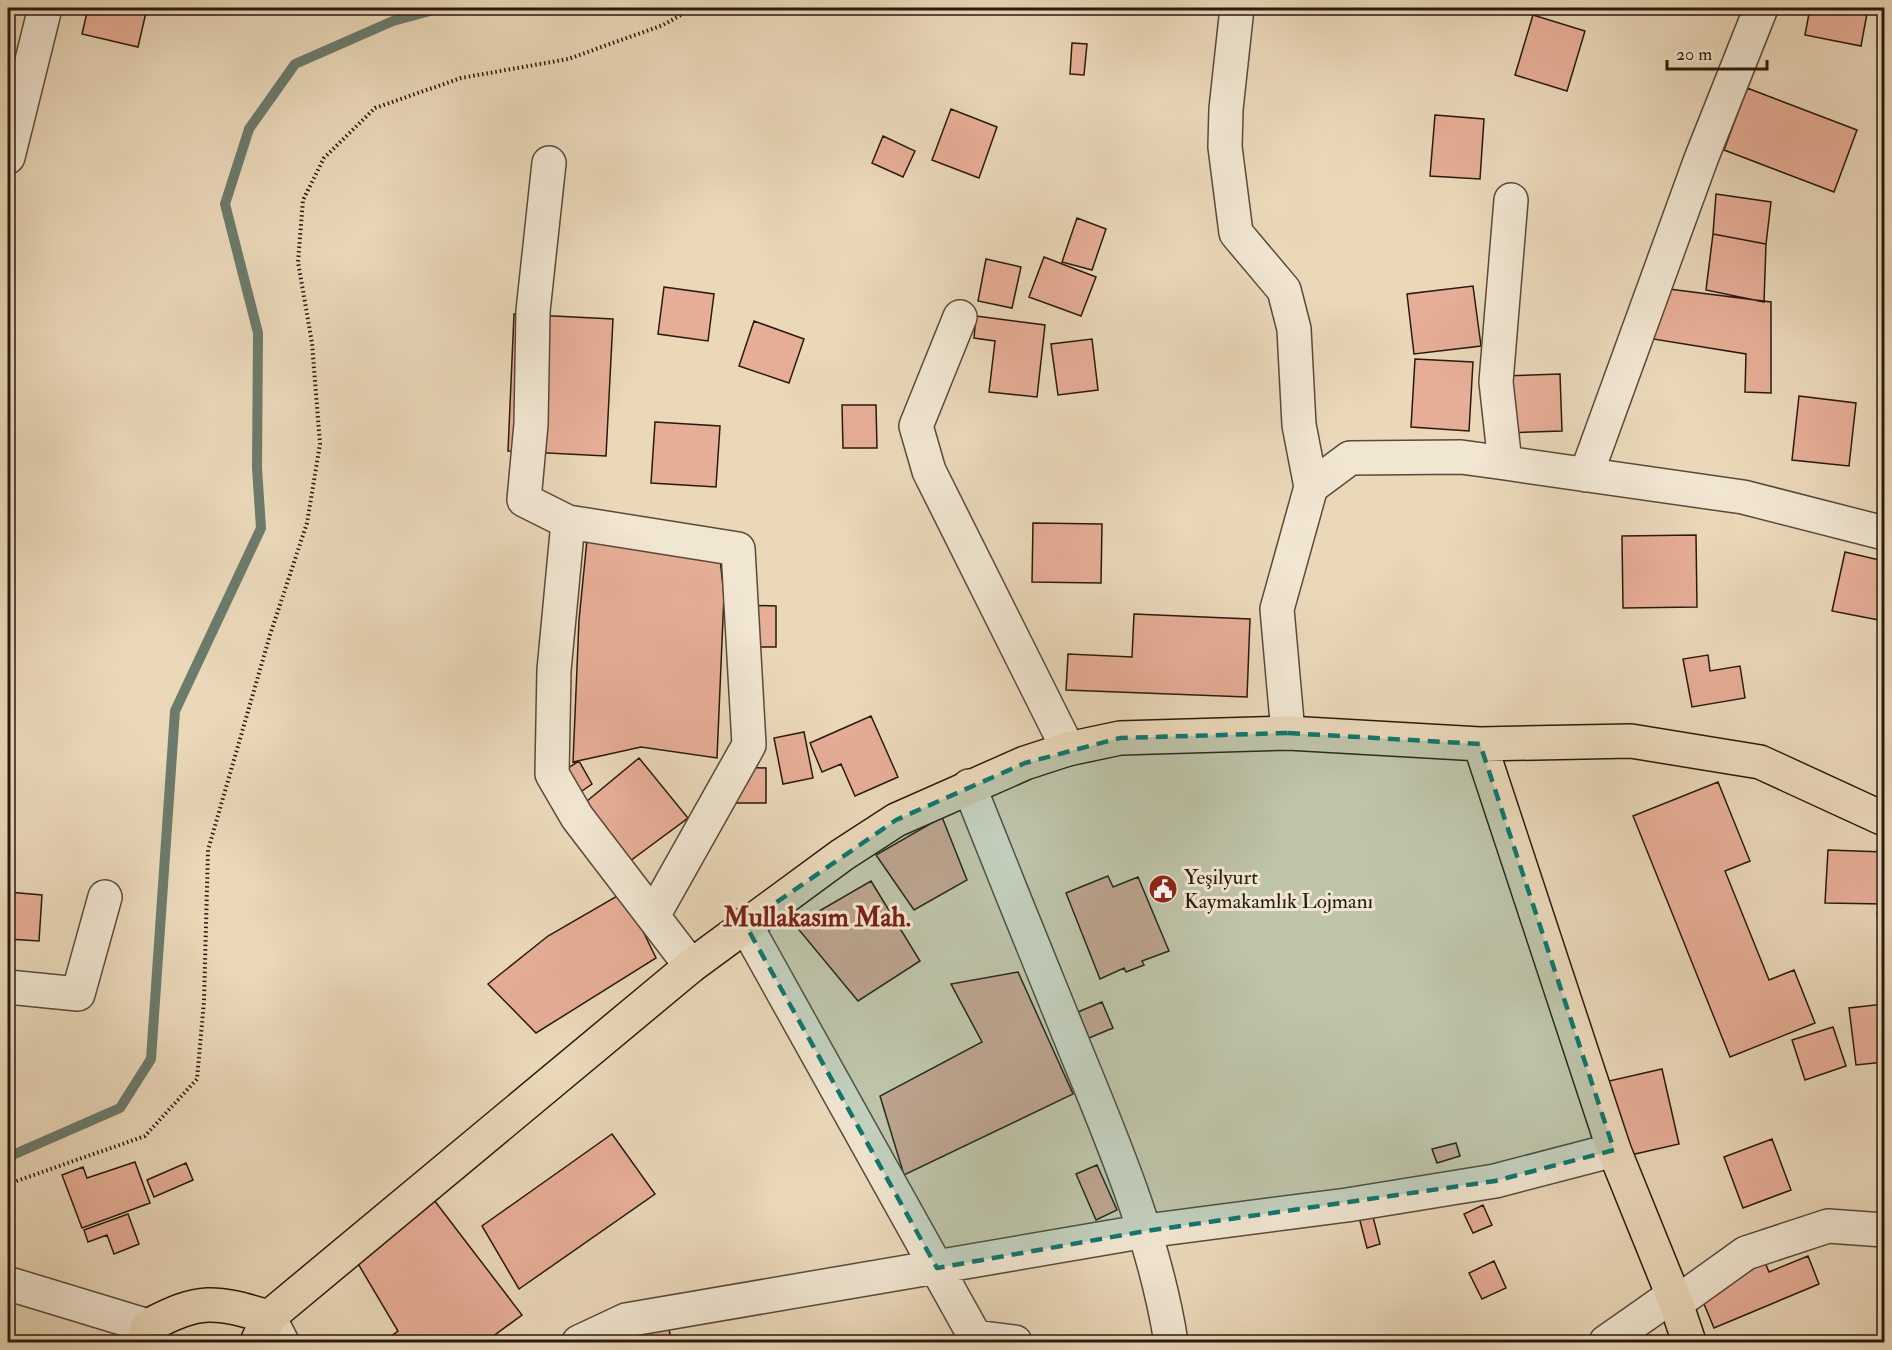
<svg xmlns="http://www.w3.org/2000/svg" width="1892" height="1350" font-family="'IM FELL Double Pica',serif">
<rect width="100%" height="100%" fill="#ead8b9"/>
<filter id="stains"><feTurbulence type="fractalNoise" baseFrequency=".00333" numOctaves="4"/><feColorMatrix values="0 0 0 0 .2 0 0 0 0 .09 0 0 0 0 .02 0 0 0 .5 -.17"/></filter>
<radialGradient id="worn" r=".72"><stop offset=".6" stop-color="#630" stop-opacity="0"/><stop offset="1" stop-color="#630" stop-opacity=".3"/></radialGradient>
<g fill="none" stroke-linecap="round" stroke-linejoin="round">
<path stroke="#6c7b6c" stroke-width="10" d="M8 1157 120 1108 151 1059 175 711 261 528 257 468 258 333 225 204 249 129 295 64 393 21 441 8"/>
</g>
<path fill="#e7ae97" stroke="#291a0e" stroke-width="1.5" d="M88 8H147L138 47 82 34Z
M1810 8H1868L1861 46 1805 35Z
M1533 15 1585 31 1567 91 1515 75Z
M1072 43 1087 44 1084 75 1070 74Z
M1747 88 1857 130 1834 192 1724 150Z
M951 109 997 127 979 178 932 160Z
M1435 115 1484 119 1480 179 1430 176Z
M883 136 915 151 903 177 872 163Z
M1716 194 1771 202 1766 244 1713 234Z
M1077 218 1106 229 1092 270 1062 262Z
M1713 234 1766 244 1764 302 1706 290Z
M1044 257 1096 277 1081 316 1029 297Z
M986 259 1021 267 1012 308 978 301Z
M1473 286 1481 346 1414 354 1407 294Z
M664 287 714 294 708 341 658 334Z
M1661 288 1771 302V393L1745 392 1746 354 1653 339Z
M514 314 613 319 606 456 508 451Z
M976 316 1045 325 1037 397 989 392 995 341 974 338Z
M754 321 804 339 789 383 739 366Z
M1092 339 1098 390 1058 395 1051 344Z
M1415 359 1473 362 1469 431 1411 427Z
M1560 374 1562 431 1504 433 1502 376Z
M1799 396 1856 403 1849 466 1792 460Z
M842 405H876L877 448H843Z
M655 422 720 426 716 487 651 483Z
M1033 523 1102 524 1101 583 1032 582Z
M588 530 717 532 724 595 717 758 641 747 573 762 579 620Z
M1696 535 1697 607 1623 608 1622 536Z
M1845 552 1884 561V621L1832 611Z
M739 605 776 606V647H739Z
M1134 614 1250 619 1247 697 1066 690 1068 654 1132 657Z
M1708 655 1710 671 1740 666 1745 698 1692 707 1683 659Z
M871 716 898 777 855 796 841 764 822 772 810 743Z
M804 732 813 778 783 784 774 738Z
M639 758 688 818 630 861 581 806Z
M579 761 592 784 579 793 565 770Z
M736 767 766 768V803H736Z
M1718 782 1750 861 1725 871 1769 980 1794 970 1815 1023 1730 1057 1633 816Z
M942 817 967 880 914 910 876 855Z
M1828 850 1884 852V904L1825 903Z
M1108 876 1113 887 1138 877 1169 951 1142 961 1144 965 1126 972 1124 968 1100 979 1066 893Z
M871 881 920 961 858 1001 795 925Z
M8 892 42 895 39 941 8 939Z
M624 892 656 958 536 1033 488 984 548 936Z
M1884 913V948L1877 914Z
M1018 972 1073 1094 904 1175 880 1096 982 1042 951 984Z
M1102 1002 1113 1028 1089 1038 1078 1012Z
M1884 1004V1062L1856 1065 1849 1008Z
M1833 1027 1846 1066 1805 1080 1792 1040Z
M1662 1069 1679 1144 1626 1156 1609 1081Z
M612 1134 655 1194 519 1289 482 1226Z
M1772 1139 1791 1190 1743 1208 1724 1157Z
M1456 1143 1460 1156 1437 1163 1432 1149Z
M135 1162 150 1203 82 1228 62 1175 83 1167 87 1178Z
M186 1163 193 1180 154 1197 147 1180Z
M1097 1165 1117 1210 1096 1220 1076 1174Z
M434 1200 522 1315 485 1342H383L398 1331 357 1262Z
M1483 1205 1492 1225 1473 1233 1464 1214Z
M1372 1213 1380 1244 1367 1248 1359 1217Z
M128 1214 139 1244 114 1254 107 1235 88 1242 84 1230Z
M1759 1248 1769 1272 1808 1256 1819 1284 1714 1328 1692 1275Z
M1494 1261 1506 1288 1482 1299 1469 1273Z
M1879 1299 1884 1300V1342H1878Z
M666 1317 672 1342H600Z"/>
<g fill="none" stroke-linecap="round" stroke-linejoin="round">
<g stroke="#594a39" stroke-width="36">
<path id="minor" d="M1237 8 1226 109 1225 147 1236 233 1284 290 1294 329 1299 425 1311 487
M8 157 45 8
M549 163 533 311 531 424 524 500 568 522 738 549 749 745 653 916
M960 317 916 426 929 471 1068 749
M1505 463 1496 382 1511 200
M1586 475 1701 159 1761 8
M568 522 554 670 552 774 577 817 691 966
M1288 733 1277 609 1311 487 1350 458 1461 457 1505 463 1743 497 1884 533
M969 786C1004 874 1039 961 1075 1049 1114 1144 1155 1240 1171 1342
M745 924 978 1342
M8 987 78 994 105 897
M8 1286 13 1285 148 1326
M1676 1303 1746 1253 1828 1226 1884 1230
M269 1317 282 1342
M975 1337 1015 1342
M579 1342 626 1320 1146 1231 1347 1205 1495 1181 1614 1150
M1606 1342 1673 1295"/>
</g>
<g stroke="#291a0e" stroke-width="36">
<path id="major" d="M1480 744 1614 1150 1676 1303 1689 1342
M143 1342 148 1326C201 1298 213 1301 269 1317
M257 1342 269 1317 691 966 842 855 896 820 1025 763 1068 749 1120 738 1288 733 1480 744 1631 741 1760 762 1884 819"/>
</g>
<path stroke="#291a0e" stroke-width="4" stroke-dasharray="1.5 3" stroke-linecap="butt" d="M8 1184 145 1136 197 1079 204 1001 208 850 270 635 307 523 320 444 312 343 298 262 303 200 324 158 375 108 461 78 568 59 663 25 693 8"/>
<use href="#minor" stroke="#f1e6d2" stroke-width="33"/>
<use href="#major" stroke="#ead8b9" stroke-width="33"/>
</g>
<path fill="#0f766e" fill-opacity="0.2" stroke="#0f766e" stroke-width="4.5" stroke-dasharray="12 8" stroke-linejoin="round" d="M1288 733 1480 744 1614 1150 1495 1181 1146 1231 937 1268 745 924 896 820 1025 763 1120 738Z"/>
<defs>
<g id="civic-disc" transform="scale(1.5)"><circle r="9.5" fill="#8f2418" stroke="#f1e6d2"/><path d="M-.6-6.5H3V-4.5H.6V-3L4-1V1h2V6H-6V1h2V-1L-.6-3ZM-1.2 2.5V6h2.4V2.5Z" fill="#fff"/></g>
</defs>
<g fill-rule="evenodd">
<use href="#civic-disc" x="1163" y="889"/>
</g>
<g text-anchor="middle" stroke-width="6" stroke-linejoin="round" paint-order="stroke">
<g font-size="21" fill="#291a0e" stroke="#f1e6d2" text-anchor="start">
<text x="1184" y="884">Yeşilyurt<tspan x="1184" dy="24">Kaymakamlık Lojmanı</tspan></text>
</g>
<g font-size="27" font-weight="bold" fill="#7a1f14" stroke="#f1e6d2">
<text x="817" y="926">Mullakasım Mah.</text>
</g>
</g>
<rect width="1892" height="1350" fill="none" stroke="#ead8b9" stroke-width="30"/>
<rect x="9" y="9" width="1874" height="1332" fill="none" stroke="#291a0e" stroke-width="3"/>
<rect x="15" y="15" width="1862" height="1320" fill="none" stroke="#291a0e" stroke-width="1.5"/>
<path d="M1667 60v9h100v-9" fill="none" stroke="#291a0e" stroke-width="3"/>
<text x="1676" y="60" font-size="18" fill="#291a0e" stroke="#f1e6d2" stroke-width="4.5" paint-order="stroke">20 m</text>
<rect width="100%" height="100%" filter="url(#stains)"/>
<rect width="100%" height="100%" fill="url(#worn)"/>
</svg>
